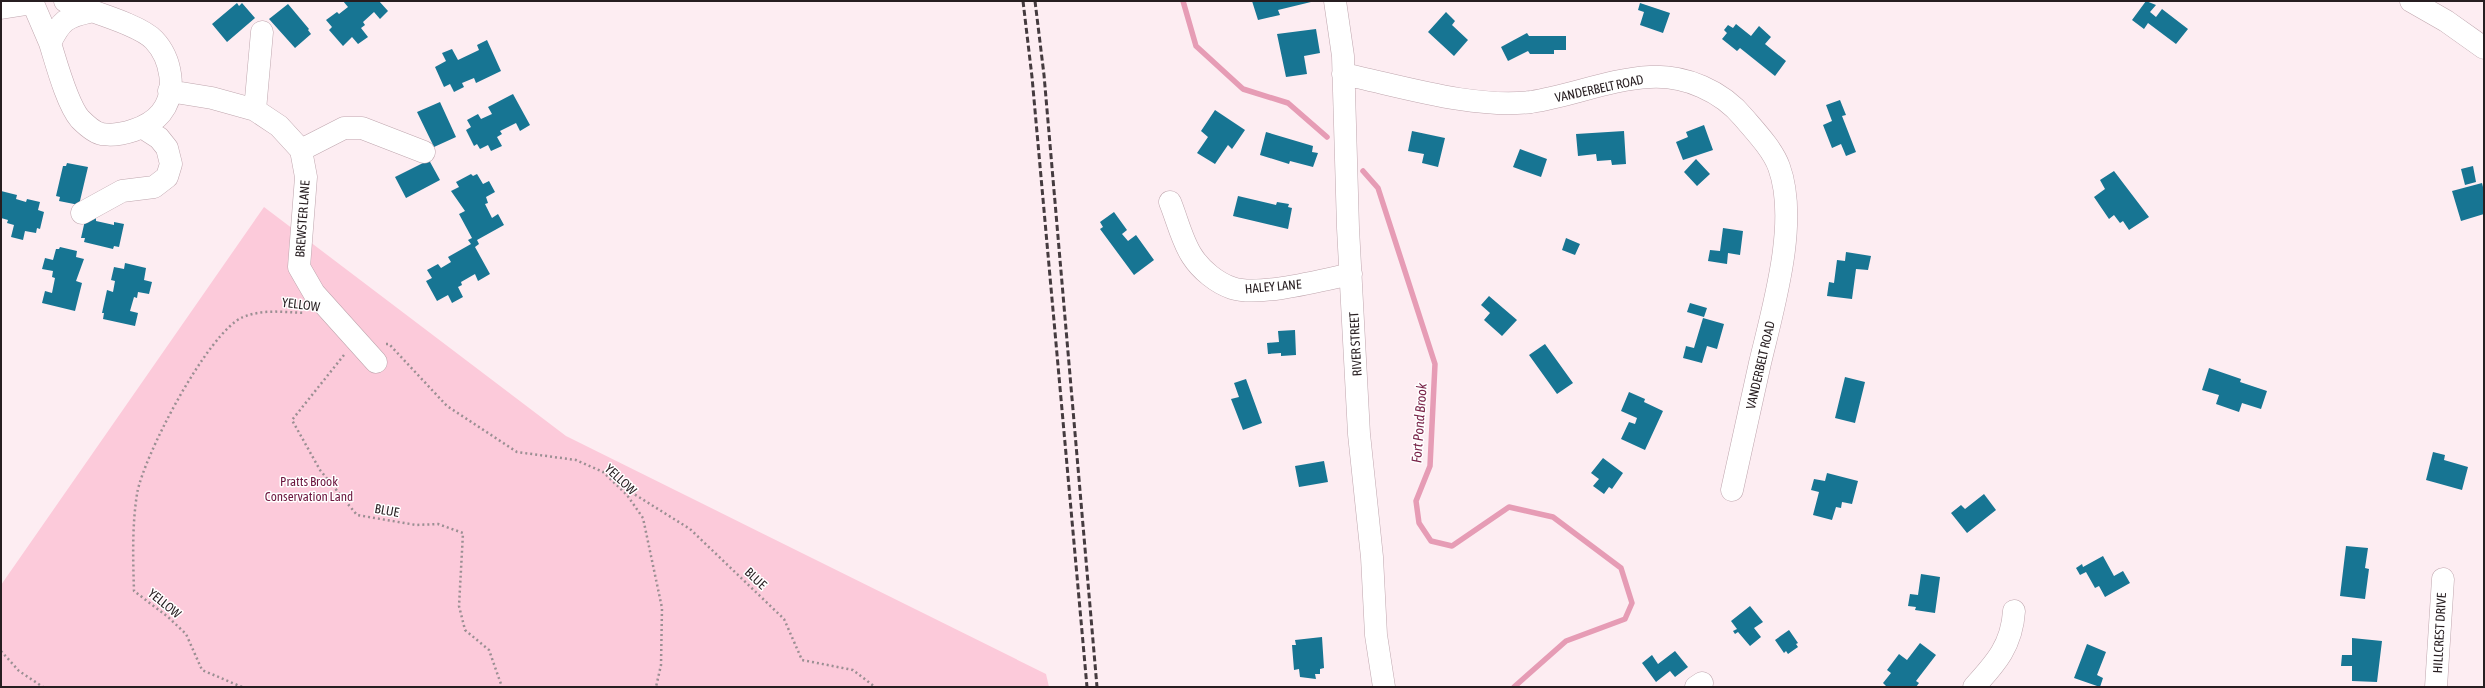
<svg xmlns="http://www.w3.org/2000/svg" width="2485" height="688" font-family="'Asap Condensed',sans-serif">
<rect width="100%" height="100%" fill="#fdedf2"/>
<path fill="#fccada" d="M264 207 566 436 1046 674 1049 687H1V585Z"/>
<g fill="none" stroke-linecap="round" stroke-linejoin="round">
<path stroke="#e69cb5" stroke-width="5.5" d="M1183 1 1196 46 1243 89 1288 103 1327 137
M1363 171 1378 188 1435 364 1430 466 1416 501 1419 523 1431 541 1452 546 1509 507 1553 517 1621 568 1632 603 1625 619 1566 641 1514 687"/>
</g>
<path fill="#177593" d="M343 1H379L388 11 380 19 374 12 363 22 365 25 361 28 368 37 358 44 352 37 343 46 329 30 332 27 326 20 337 12 339 14 348 7Z
M1252 1H1311V2L1278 10 1280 15 1258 20Z
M2146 1 2156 5 2150 12 2156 17 2162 9 2188 29 2176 44 2148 23 2144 29 2132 20Z
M237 3 239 6 242 3 255 18 227 42 212 24Z
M1640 3 1670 13 1663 33 1640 25 1644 12 1638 10Z
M288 4 309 29 308 30 311 34 295 48 269 19Z
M1446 12 1455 21 1452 25 1468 40 1454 56 1428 32Z
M1736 24 1751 36 1759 26 1771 37 1765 44 1786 61 1775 76 1740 48 1737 51 1722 39 1727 33 1724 30 1728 25 1733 28Z
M1316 29 1320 53 1304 56 1307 74 1286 77 1277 34Z
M1527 33 1529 36H1566V50H1554V54H1530L1528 51 1508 61 1501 47Z
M487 40 501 71 476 83 474 78 462 83 464 87 454 92 450 84 444 87 435 67 446 61 442 53 452 49 458 60 479 50 477 45Z
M513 94 530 125 520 131 516 123 500 131 502 134 497 137 502 146 491 151 488 145 480 149 477 144 474 146 466 130 471 127 467 120 478 114 481 119 492 114 488 107Z
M1840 100 1846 115 1842 116 1856 152 1846 156 1841 144 1832 148 1823 125 1832 121 1826 105Z
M440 102 456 137 434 147 417 112Z
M1215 110 1245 130 1232 149 1228 145 1215 164 1197 153 1208 137 1201 131Z
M1704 125 1713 150 1683 160 1676 142 1688 137 1686 132Z
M1412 131 1445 138 1438 167 1422 163 1424 154 1408 151Z
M1624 131 1626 164 1612 165 1611 160 1597 161 1596 154 1578 156 1576 134Z
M1266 132 1313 146 1312 152 1318 153 1313 167 1290 161 1289 164 1260 155Z
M1520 149 1547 159 1541 177 1513 167Z
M1696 159 1710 174 1697 186 1684 172Z
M429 160 440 180 406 198 395 177Z
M67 163 88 167 79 205 59 201 60 197 56 196 63 166H66Z
M2473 166 2476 182 2465 185 2461 169Z
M2114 171 2149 217 2129 230 2123 221 2120 223 2114 215 2109 219 2094 197 2105 189 2100 180Z
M471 174 473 176 477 174 483 184 489 181 495 192 486 197 488 203 485 204 492 218 498 214 504 225 477 240 479 244 475 247 490 274 478 281 475 274 461 282 462 285 458 287 463 297 452 303 448 295 437 301 426 281 432 278 427 270 438 264 441 268 451 262 448 257 471 244 468 240 472 238 459 214 465 211 451 191 459 187 456 182Z
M2482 183 2484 191V214L2461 221 2452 191Z
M1 191 17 195 16 199 26 202 27 199 40 202 38 210 44 212 40 229 37 228 36 233 25 231 23 240 11 237 14 225 7 223 8 220 1 218Z
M1238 196 1276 205 1277 202 1289 204 1288 207 1292 208 1288 229 1233 216Z
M1114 212 1127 230 1122 234 1128 241 1136 235 1154 260 1134 275 1100 229 1103 227 1100 222Z
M86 216 96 218V221L114 225V222L124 224 119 247 114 246 113 249 84 242 85 238H81Z
M1723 228 1743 231 1740 255 1728 253 1727 264 1708 261 1710 250 1720 251Z
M1566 238 1580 244 1575 255 1562 250Z
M60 247 77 251 76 257 84 259 76 281 82 283 75 311 42 303 45 291 52 293 55 278 52 277 53 271 42 269 45 258 53 260 56 249H59Z
M1846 252 1871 256 1868 270 1856 269 1852 299 1827 296 1829 282 1834 283 1837 260 1845 261Z
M125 263 146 268 144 280 152 282 149 294 138 292 137 298 134 297 130 311 138 313 135 326 103 319 104 313H102L107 290 113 292 115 281 111 280 114 267 124 269Z
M1489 296 1517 320 1502 336 1484 320 1490 313 1481 305Z
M1690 303 1707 308 1704 317 1687 312Z
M1703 318 1724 324 1717 349 1707 346 1702 363 1683 358 1686 346 1694 348Z
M1295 330 1296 355 1281 356V353L1268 354 1267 343 1279 342 1278 331Z
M1545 344 1573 383 1557 394 1529 355Z
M2209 368 2241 379 2240 382 2267 391 2261 409 2242 403 2239 412 2216 404 2219 395 2202 390Z
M1845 377 1865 382 1855 423 1835 418Z
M1246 379 1262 423 1243 430 1231 399 1239 397 1234 383Z
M1629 392 1645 399 1644 402 1663 411 1645 450 1621 439 1629 422 1635 424 1637 418 1621 411Z
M2433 452 2445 455 2444 460 2468 467 2462 490 2426 480Z
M1603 458 1623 473 1612 489 1609 487 1604 494 1593 486 1599 479 1591 473Z
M1324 461 1328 482 1299 487 1295 466Z
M1827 473 1858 481 1852 504 1842 502 1841 508 1836 507 1832 520 1813 515 1819 492 1811 490 1814 479 1825 481Z
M1984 494 1996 510 1967 533 1951 513 1961 505 1965 509Z
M2346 546 2368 548 2365 568 2369 569 2365 599 2340 596Z
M2103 556 2114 576 2123 571 2130 583 2105 597 2099 586 2095 588 2086 572 2080 575 2076 568 2082 564 2083 567Z
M1921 574 1940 577 1935 613 1915 610 1916 607 1908 606 1910 594 1918 595Z
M1750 606 1763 622 1754 628 1761 637 1750 646 1738 632 1735 634 1733 631 1737 629 1731 621Z
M1789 630 1798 643 1796 644 1798 647 1788 654 1786 651 1784 653 1775 640Z
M1322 637 1324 668 1320 669V674H1315L1316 679 1300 677 1299 669 1294 670 1292 645H1296L1295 640Z
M2352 638 2382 641 2377 682 2352 681V666H2341L2342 655H2352Z
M1920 643 1936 655 1916 681 1919 683 1916 687H1887L1883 683 1891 673 1887 670 1899 654 1907 660Z
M2087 644 2106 652 2097 675 2103 678 2100 687 2074 678Z
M1675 651 1688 667 1675 677 1670 671 1656 682 1642 663 1652 655 1658 664Z"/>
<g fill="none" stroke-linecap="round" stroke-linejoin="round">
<g stroke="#bfa6ae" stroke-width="23">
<path id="minor" d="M32 1 50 43
M65 1C87 11 139 24 154 40 171 58 178 92 161 113 149 128 120 137 102 134 95 133 85 124 80 119 67 104 56 62 50 43 61 21 66 17 89 12
M1335 1 1343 56 1348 228 1359 434 1372 557 1376 635 1384 687
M2411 1 2446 21 2484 48
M1 8 33 3
M1343 74C1401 86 1473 109 1531 102 1571 96 1610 79 1650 77 1685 75 1722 91 1744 118 1756 132 1773 150 1779 167 1799 222 1773 308 1760 363 1751 405 1741 448 1732 490
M169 91 212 98 255 110 279 126 301 150 306 177 299 267 314 293 376 362
M255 110 262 32
M301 150 344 128H362L424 152
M1170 202C1177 219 1182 241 1192 256 1201 270 1217 283 1232 288 1258 297 1323 280 1351 274
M82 213 122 191 154 187 167 177 171 164 167 148 159 138 142 127
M1696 687 1702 683
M1974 687C1996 663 2012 645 2014 611
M2436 687 2443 579"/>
</g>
<path stroke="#9b8f93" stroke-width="2.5" stroke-dasharray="2 3" stroke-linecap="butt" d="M386 344H389L447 406 517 452 576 460 603 472 627 495 643 518 662 608 661 665 656 687
M344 355 292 420 320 470 357 515 416 525 438 524 463 533 459 606 465 630 489 650 502 687
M618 484 690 529 784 619 802 660 853 670 875 687
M1 651 19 671 43 687
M242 687 202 670 186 634 168 617 134 591C133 559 132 526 137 494 143 457 208 332 243 317 264 309 283 312 305 313"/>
<use href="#minor" stroke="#fff" stroke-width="22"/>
<path stroke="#453b3f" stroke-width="3" stroke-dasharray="6 3" stroke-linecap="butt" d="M1023 1 1032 77 1087 687
M1035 1 1044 75 1097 687"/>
</g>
<g text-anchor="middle" stroke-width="3" stroke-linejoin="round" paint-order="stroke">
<g font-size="13" fill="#271e21" stroke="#fff">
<text transform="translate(1599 88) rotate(-12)" y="5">VANDERBELT ROAD</text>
<text transform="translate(302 219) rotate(-86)" y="5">BREWSTER LANE</text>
<text transform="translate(1273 286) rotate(-5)" y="5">HALEY LANE</text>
<text transform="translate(301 304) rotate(7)" y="5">YELLOW</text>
<text transform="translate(1355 344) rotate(-93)" y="5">RIVER STREET</text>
<text transform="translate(1760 365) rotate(-77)" y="5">VANDERBELT ROAD</text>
<text transform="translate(621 479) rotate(43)" y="5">YELLOW</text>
<text transform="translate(387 510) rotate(10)" y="5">BLUE</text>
<text transform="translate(756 578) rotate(43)" y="5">BLUE</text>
<text transform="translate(165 603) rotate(39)" y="5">YELLOW</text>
<text transform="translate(2439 633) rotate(-87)" y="5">HILLCREST DRIVE</text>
</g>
<g font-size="13" fill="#6d173f" stroke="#fff">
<text x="309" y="486">Pratts Brook<tspan x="309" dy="15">Conservation Land</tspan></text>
</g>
<g font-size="14" font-style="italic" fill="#792449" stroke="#fff">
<text transform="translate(1419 423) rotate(-86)" y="5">Fort Pond Brook</text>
</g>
</g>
<rect width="2485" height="688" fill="none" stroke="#271e21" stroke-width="4"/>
</svg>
